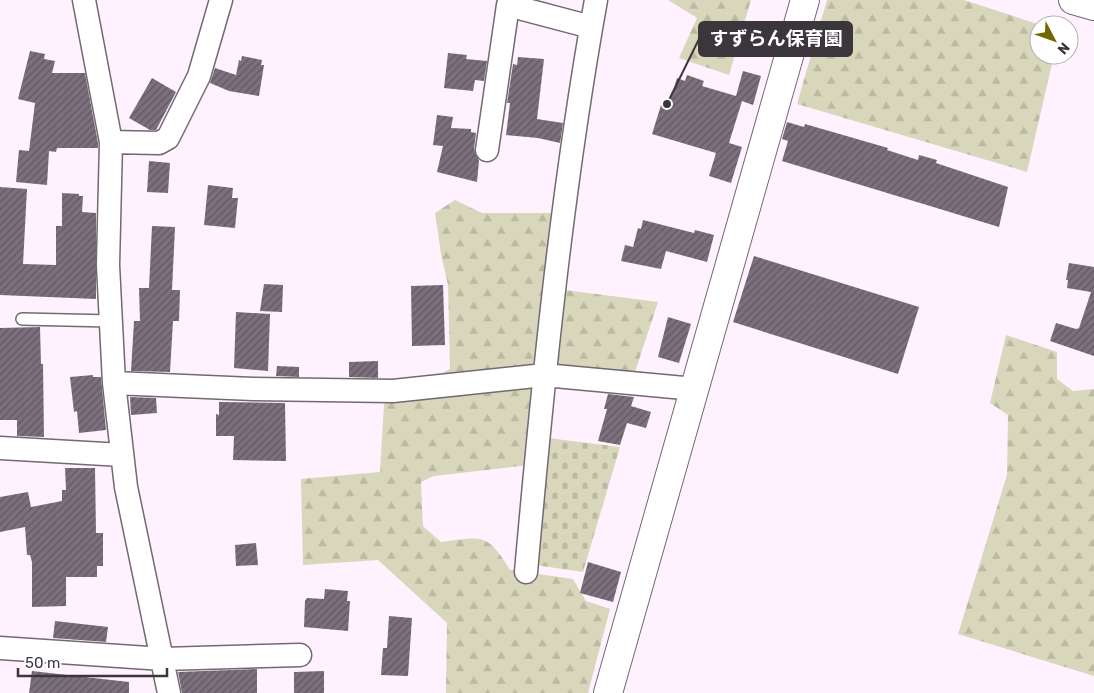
<svg xmlns="http://www.w3.org/2000/svg" width="1094" height="693" font-family="Rubik,'Noto Sans JP',sans-serif">
<defs>
<pattern id="forest-firs" width="22" height="20" patternUnits="userSpaceOnUse" patternTransform="scale(1.25)"><rect width="22" height="20" fill="#d8d7bc"/><path d="M5 1l3.5 6h-7zM16 11l3.5 6h-7z" fill="#bab9a2"/></pattern>
<pattern id="cemetery-stones" width="16" height="16" patternUnits="userSpaceOnUse" patternTransform="scale(1.25)"><rect width="16" height="16" fill="#d8d7bc"/><path d="M2 7V4a2 2 0 0 1 4 0v3zM10 15v-3a2 2 0 0 1 4 0v3z" fill="#bab9a2"/></pattern>
<pattern id="building-hatch" width="6" height="6" patternUnits="userSpaceOnUse" patternTransform="scale(1.25)"><rect width="6" height="6" fill="#7b707b"/><path d="M-1 1l2-2M0 6l6-6M5 7l2-2" fill="none" stroke="#615861"/></pattern>
</defs>
<rect width="100%" height="100%" fill="#fff2fe"/>
<path fill="url(#forest-firs)" d="M668 0H751L729 75 679 58 697 18Z
M827 0H964L1041 25H1039V55H1054L1027 172 797 104Z
M455 200 482 213H560L549 288 658 302 633 378 536 368 529 465 434 476 421 482 423 526 441 542C482 537 487 532 510 570L573 579 586 601 610 609 588 693H446L447 623 378 560 303 565 301 479 380 472 384 404 450 369 448 285 441 254 435 213Z
M1006 335 1057 352V379L1073 391 1094 389V676L958 634 1007 475 1008 415 990 403Z"/>
<path fill="url(#cemetery-stones)" d="M540 437 620 447 583 572 528 564Z"/>
<path fill="url(#building-hatch)" d="M30 51 45 54 44 59 55 61 52 73H85L98 143V148H57L56 152 49 151 47 185 16 182 19 150 29 151 35 103 18 99Z
M448 53 467 55 466 59 487 61 484 81 475 80 473 91 444 88Z
M242 56 262 60 261 65H264L259 96 229 91 210 83 215 68 236 75 239 60 241 61Z
M518 57 544 59 537 119 563 123 560 143 538 138 506 135 510 103H507L513 64 517 65Z
M743 71 761 76 753 105 742 101 729 143 742 147 731 183 709 176 716 153 652 134 662 102 669 104 677 78 685 81 687 75 704 81 702 86 736 96Z
M152 78 176 92 156 130H150L129 118Z
M437 115 453 117 451 128 471 129V132L476 133 474 149 479 161 477 182 437 172 443 146 433 145Z
M787 122 804 127 805 124 888 148 887 150 918 160 919 155 937 160 936 163 1008 187 999 227 782 161 788 141 782 139Z
M149 161 170 163 168 193 147 192Z
M208 185 233 188 232 198H238L235 228 204 225Z
M0 187 27 189 23 264 56 265V226H62V193L79 194V196H83L82 212 96 213V299L0 295Z
M643 220 694 233 695 230 714 235 707 262 666 251 661 269 621 261 625 245 633 247 638 228 641 229Z
M152 226 175 227 172 290H180L179 321H173L170 372 131 371 134 321H140L139 288H149Z
M754 256 919 307 898 374 733 322Z
M1069 263 1094 267V356L1050 341 1056 323 1076 329 1079 328 1091 292 1067 288 1068 280H1066Z
M264 284 283 285 282 312 260 311Z
M443 285 445 345 412 346 411 286Z
M236 312 270 314 268 371 234 368Z
M668 317 691 324 679 363 658 357Z
M40 327 41 364H43L44 437 17 436V420H0V328Z
M378 361V378L349 377V362Z
M277 366 299 367V377L276 376Z
M93 375V377H101L106 430 79 433 77 411 74 412 70 377Z
M608 394 634 397 631 406 651 412 646 428 627 423 620 445 598 441 607 409H604Z
M130 397 156 398 157 413 131 415Z
M219 402 285 403 286 461 233 460 234 436H216V414L219 415Z
M65 468H95L96 533H103V566H97V577H66V606L32 607V562L30 555H27L25 527 0 532V497L28 492 31 507 62 501V490H66Z
M256 543 258 565 236 566 235 545Z
M588 562 621 572 613 602 580 593Z
M325 589 348 591 347 601H350L348 631 304 627 305 601 307 598 324 599Z
M389 616 412 618 408 676 381 675 383 648H387Z
M55 621 108 627 106 642 53 638Z
M257 669V693H182L178 672Z
M32 671 129 682V693H29Z
M324 671V693H294V672Z"/>
<g fill="none" stroke-linecap="round" stroke-linejoin="round">
<g stroke="#736873" stroke-width="14">
<path id="service" d="M22 319 111 321"/>
</g>
<g stroke="#736873" stroke-width="25">
<path id="minor" d="M84 0 111 142 108 265 114 383 126 487 169 693
M111 142 159 143 168 138 199 76 221 0
M487 150 508 5 591 27
M114 383 253 389 393 391 544 375 695 389
M0 448 122 455
M526 572C543 380 562 189 596 0
M0 648 163 659 300 655"/>
</g>
<g stroke="#736873" stroke-width="30">
<path id="tertiary" d="M1073 0 1094 6
M608 693 805 0"/>
</g>
<use href="#service" stroke="#fff" stroke-width="11"/>
<use href="#minor" stroke="#fff" stroke-width="22"/>
<use href="#tertiary" stroke="#fff" stroke-width="28"/>
</g>
<path fill="none" stroke="#3b363b" stroke-width="2" d="M667 104L699 39"/>
<circle fill="#3b363b" stroke="#fff" stroke-width="2" cx="667" cy="104" r="5"/>
<rect fill="#3b363b" stroke="#3b363b" stroke-width="2" x="699" y="22" width="153" height="34" rx="5"/>
<g font-size="19" text-anchor="middle" font-weight="bold" fill="#fff">
<text x="776" y="45">すずらん保育園</text>
</g>
<g transform="translate(1054 40) rotate(131)"><circle r="24" fill="#ffffff" stroke="#b1afb1"/>
<path d="M0-4L9 19L0 12L-9 19Z" fill="#716800"/>
<text y="-8" font-size="14" font-weight="bold" text-anchor="middle" fill="#3b363b">N</text>
</g>
<path d="M18 668v8h149v-8" fill="none" stroke="#3b363b" stroke-width="2.5"/>
<text x="25" y="668" font-size="15" fill="#3b363b" stroke="#ffffff" stroke-width="4" paint-order="stroke">50 m</text>
</svg>
